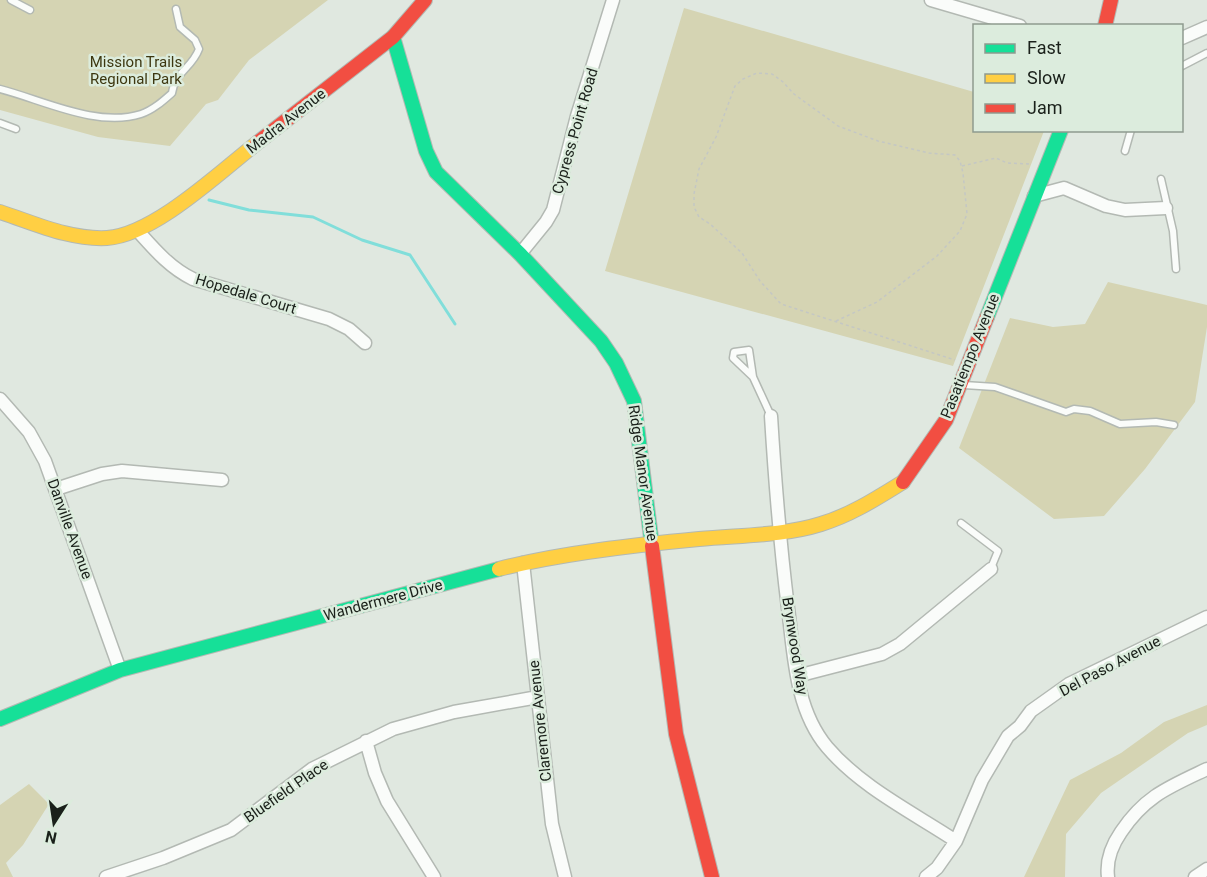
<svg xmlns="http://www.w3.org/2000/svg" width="1207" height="877" font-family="Roboto,sans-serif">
<rect width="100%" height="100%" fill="#e0e8e0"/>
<path fill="#d5d4b3" d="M0 0H328L249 60 218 100 206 104 170 146 98 137 0 110Z
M684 8 974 92V130L1044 131 953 366 605 271Z
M1108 282 1207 305V327L1195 402 1145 469 1104 516 1054 519 959 448 1010 318 1053 327 1085 324Z
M1207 705V725L1188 733 1101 793 1066 834 1065 877H1024L1070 780 1121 753 1164 722Z
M29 784 49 804 23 845 6 863 13 877H0V805Z"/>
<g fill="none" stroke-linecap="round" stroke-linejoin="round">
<path stroke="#81deda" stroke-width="3" d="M209 200 249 210 313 217 362 240 410 255 455 324"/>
<g stroke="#b3b9b3" stroke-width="9">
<path id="lane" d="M11 0 30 10
M1182 66 1207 53
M0 89C43 100 97 128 141 114 153 110 163 101 172 93 175 72 192 68 199 49L195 40 180 27 176 9
M0 123 16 129
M1125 151 1131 130
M1161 179 1173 231 1176 269
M753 377 733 358 734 352 749 350 753 377 771 416
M964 385 995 387 1066 412 1074 409 1090 411 1120 424 1156 422 1174 425
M961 523 998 551 991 568"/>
</g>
<g stroke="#b3b9b3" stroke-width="15">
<path id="street" d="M931 0 1020 26
M1182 38 1207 27
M1034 196 1064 188 1106 206 1125 210 1166 208
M137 230C154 249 170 268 193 279L329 319 349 329 365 343
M520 254 546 222 553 210 577 116 613 0
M0 399 29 432 45 461 120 670
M771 416C775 481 780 544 788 608 794 654 795 709 827 747 861 787 912 812 956 841
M56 489 102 474 122 471 222 480
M523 563 552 824 565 877
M797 676 882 654 900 644 991 569
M366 741 375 773 387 801 434 877
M106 877 163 858 231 830 312 769 393 729 454 712 538 697
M926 877 937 868 956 841 982 780 1008 736 1020 726 1031 711 1069 684 1207 617
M1108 877C1106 861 1112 845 1121 832 1145 796 1169 787 1207 769
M1195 877 1207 869"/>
</g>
<g stroke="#b3b9b3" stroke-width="16">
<path id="fast" d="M393 37 426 151 436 172 520 254 601 341 616 363 634 401 652 546
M987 317 1061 130
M0 719 120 670 499 569"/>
</g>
<g stroke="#b3b9b3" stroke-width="16">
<path id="slow" d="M0 212C34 223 70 240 107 238 154 235 220 172 257 143
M499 569C562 553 634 545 699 539 739 535 783 536 821 524 851 515 877 498 903 482"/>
</g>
<g stroke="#b3b9b3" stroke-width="16">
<path id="jam" d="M1105 26 1111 0
M257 143 393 37 425 0
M903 482 946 420 987 317
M652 546 676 734 712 877"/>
</g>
<path stroke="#c4c7c4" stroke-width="1.5" stroke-dasharray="3 3" stroke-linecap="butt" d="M962 166 996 158 1007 163 1031 164
M836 321 877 302 937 256 960 231 967 214 963 173 960 161 955 155 929 153 878 141 838 126 794 94 783 82 772 74 757 73 743 79 735 86 716 137 699 169 694 194V207L699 217 710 224 742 253 760 281 781 304 955 360"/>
<use href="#lane" stroke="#fafcfa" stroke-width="6"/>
<use href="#street" stroke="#fafcfa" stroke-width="12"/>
<use href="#fast" stroke="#16e098" stroke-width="14"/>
<use href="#slow" stroke="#ffcf43" stroke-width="14"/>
<use href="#jam" stroke="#f24e42" stroke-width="14"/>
</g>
<g text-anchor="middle" stroke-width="5" stroke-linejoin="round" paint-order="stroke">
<g font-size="15" fill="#3d3710" stroke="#dcecdd">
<text x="136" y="67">Mission Trails<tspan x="136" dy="17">Regional Park</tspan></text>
</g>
<g font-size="15" fill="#1a201a" stroke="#dcecdd">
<text transform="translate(286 121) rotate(-38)" y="5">Madra Avenue</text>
<text transform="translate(575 131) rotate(-74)" y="5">Cypress Point Road</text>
<text transform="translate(246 294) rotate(17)" y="5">Hopedale Court</text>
<text transform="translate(970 356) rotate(-68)" y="5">Pasatiempo Avenue</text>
<text transform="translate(643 473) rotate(82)" y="5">Ridge Manor Avenue</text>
<text transform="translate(70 529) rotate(70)" y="5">Danville Avenue</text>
<text transform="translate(383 600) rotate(-15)" y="5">Wandermere Drive</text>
<text transform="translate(795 646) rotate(81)" y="5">Brynwood Way</text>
<text transform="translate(1110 666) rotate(-28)" y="5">Del Paso Avenue</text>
<text transform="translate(540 721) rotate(-96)" y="5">Claremore Avenue</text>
<text transform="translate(286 791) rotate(-35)" y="5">Bluefield Place</text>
</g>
</g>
<rect x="973" y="24" width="210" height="108" fill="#dcecdd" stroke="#8e9a8f" stroke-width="1.5"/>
<rect x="985" y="44" width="30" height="9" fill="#16e098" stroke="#8e9a8f" stroke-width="1.5"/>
<text x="1027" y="54" font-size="18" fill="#1a201a">Fast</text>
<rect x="985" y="74" width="30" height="9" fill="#ffcf43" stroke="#8e9a8f" stroke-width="1.5"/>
<text x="1027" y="84" font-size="18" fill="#1a201a">Slow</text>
<rect x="985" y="104" width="30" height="9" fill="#f24e42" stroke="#8e9a8f" stroke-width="1.5"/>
<text x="1027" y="114" font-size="18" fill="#1a201a">Jam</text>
<g transform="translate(54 823) rotate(192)" stroke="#dcecdd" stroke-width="4.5" paint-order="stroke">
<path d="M0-4.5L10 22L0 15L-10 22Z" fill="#1a201a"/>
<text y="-9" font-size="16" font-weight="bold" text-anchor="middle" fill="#1a201a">N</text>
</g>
</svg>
